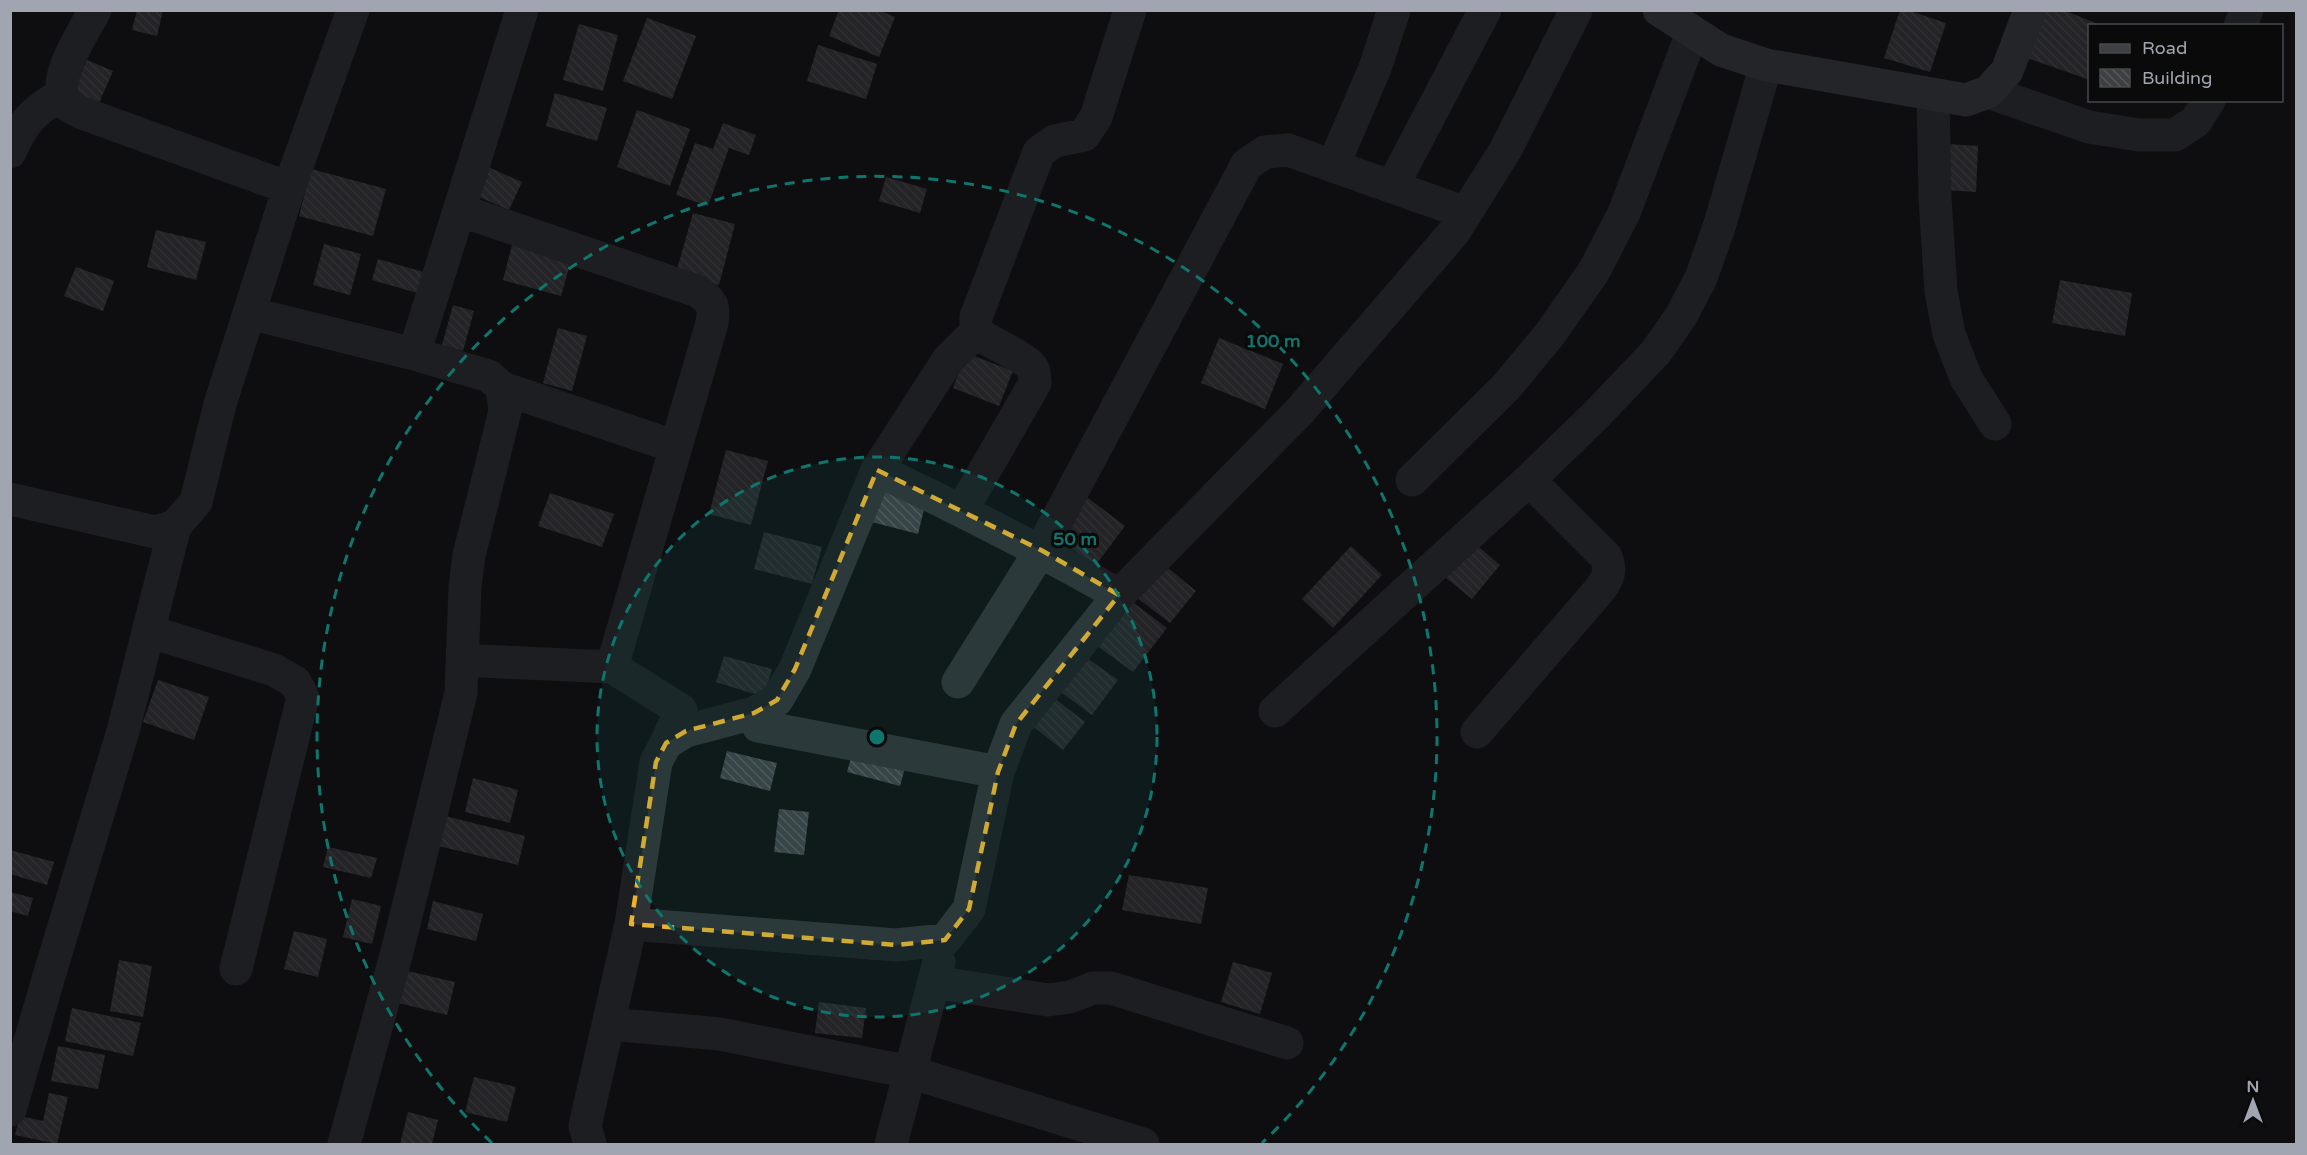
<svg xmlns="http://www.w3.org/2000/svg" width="2307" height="1155" font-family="'Varela Round',sans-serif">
<defs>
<pattern id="building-back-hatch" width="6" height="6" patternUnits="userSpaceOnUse" patternTransform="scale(1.5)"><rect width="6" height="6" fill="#3e3f43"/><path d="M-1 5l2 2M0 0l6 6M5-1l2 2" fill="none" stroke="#57585c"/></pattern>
</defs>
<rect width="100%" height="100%" fill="#0f0f10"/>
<path fill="url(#building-back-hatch)" d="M137 10H163L157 36 132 30Z
M839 10H878L895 17 879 57 829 36Z
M1900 10H1907L1946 23 1930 72 1884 58Z
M2044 10H2063L2103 26H2090V80L2027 58Z
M647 18 696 36 672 99 623 81Z
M579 24 618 35 603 91 563 80Z
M818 45 877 64 866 99 807 81Z
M87 60 113 71 99 103 73 93Z
M555 93 607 108 597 141 546 126Z
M637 110 690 129 670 186 617 167Z
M723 123 756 135 749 155 729 148 708 206 676 195 695 143 713 149Z
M1947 144 1978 146 1976 192 1943 190Z
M481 164 522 182 509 210 468 192Z
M311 169 386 189 373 236 299 216Z
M886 177 927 189 920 213 879 201Z
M693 213 735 224 719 285 676 273Z
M156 230 206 242 196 280 147 267Z
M513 241 572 257 561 296 503 280Z
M324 244 361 254 350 295 313 285Z
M378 259 434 275 428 296 372 280Z
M76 267 114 281 103 311 64 296Z
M2060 280 2132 293 2125 336 2052 323Z
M453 305 474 311 463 351 442 345Z
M558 328 587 336 572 391 543 383Z
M1219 338 1283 364 1265 409 1201 383Z
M966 353 1013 371 999 406 953 388Z
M726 450 768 461 751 525 709 514Z
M877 488 926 501 918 534 868 521Z
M550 493 614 514 602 547 538 526Z
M1084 495 1125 526 1095 566 1054 535Z
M764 532 822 547 812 584 754 569Z
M1474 543 1500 565 1472 599 1445 577Z
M1351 546 1382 575 1333 628 1302 599Z
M1163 564 1196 591 1170 623 1136 597Z
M1126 597 1167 628 1133 672 1092 642Z
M724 656 772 669 764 697 716 682Z
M1084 656 1118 680 1092 715 1058 690Z
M158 680 209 697 194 740 143 722Z
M1053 697 1085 722 1063 750 1031 725Z
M854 747 907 761 900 786 847 772Z
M727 751 777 763 770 791 720 778Z
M473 778 518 790 510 823 465 812Z
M779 809 809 812 804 855 774 852Z
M437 814 525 836 518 865 430 844Z
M328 847 377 858 371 878 323 867Z
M10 850 54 862 47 885 10 874Z
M1129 875 1208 888 1201 924 1122 910Z
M10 892 33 898 28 916 10 911Z
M352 899 381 906 372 944 343 937Z
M433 901 483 914 476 941 427 929Z
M294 931 327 939 318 977 284 969Z
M119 960 152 966 143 1017 110 1011Z
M1233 962 1272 973 1260 1014 1221 1002Z
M403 970 455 982 447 1015 395 1002Z
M819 1002 866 1008 862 1038 815 1033Z
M72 1008 141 1023 133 1056 65 1041Z
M58 1046 105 1055 98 1089 51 1081Z
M474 1077 516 1087 507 1122 465 1112Z
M49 1093 68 1097 57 1144 15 1135 20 1116 43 1121Z
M408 1112 438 1120 432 1144H400Z"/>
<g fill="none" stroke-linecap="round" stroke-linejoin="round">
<path stroke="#303135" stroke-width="33" d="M95 10C84 32 50 80 66 103 69 107 77 110 82 113L289 188
M2240 26 2247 10
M1988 92 2089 127 2139 135H2175L2196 121 2209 100
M1933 95 1935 198 1941 291 1949 334 1966 378 1995 424
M10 152C24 120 33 112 62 94
M1333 166 1375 68 1394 10
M1392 187 1485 10
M459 210 697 291C712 302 715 304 712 323L612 667
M249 313 414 354 489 376 502 388 505 411 469 555 465 587 461 693 398 948 344 1144
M414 354 522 10
M502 388 676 447
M877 470C960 509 1040 550 1119 595
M1412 480 1506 387 1550 334 1594 271 1624 213 1692 33
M10 499 155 532 175 526 196 502 220 404 289 188 353 10
M962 510 1035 383C1034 379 1035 372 1033 369 1028 358 988 342 976 332V317L1039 152 1055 141 1084 135 1096 117 1130 10
M148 631 274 670 295 682 303 697 236 969
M480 661 612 667 681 710 666 743
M958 682 1041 550 1247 164 1265 152 1288 150 1466 213
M1275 711 1529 480 1597 414 1656 352 1681 316 1701 278 1720 224 1766 65
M758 726 998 772
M1477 732 1596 594C1606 582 1613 573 1606 557L1529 480
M631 924 896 945 945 940 969 909 998 772 1016 724 1119 595 1299 412 1454 232 1506 149 1576 10
M934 982 1048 1000 1070 997 1093 988H1111L1287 1043
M609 1024 720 1034 910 1072 1143 1144
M10 1110 49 976 123 731 175 526
M590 1144 585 1126 631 924 656 762 666 743 686 731 754 713 777 700 795 669 877 470 948 360 976 332
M891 1144 939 962"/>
<path stroke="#3e4045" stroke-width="33" d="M1659 10 1721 50 1766 65 1966 100 1988 92 2007 71 2030 10"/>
</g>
<path d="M0 0H2307V1155H0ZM877 470 1041 550 1119 595 1016 724 998 772 969 909 945 940 896 945 631 924 656 762 666 743 686 731 754 713 777 700 795 669Z" fill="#0f0f10" fill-opacity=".55" fill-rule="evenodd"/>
<path fill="none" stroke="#ecb22c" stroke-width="4.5" stroke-dasharray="12 8" stroke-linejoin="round" d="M877 470 1041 550 1119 595 1016 724 998 772 969 909 945 940 896 945 631 924 656 762 666 743 686 731 754 713 777 700 795 669Z"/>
<circle cx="877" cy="737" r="280" fill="#0f766e" fill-opacity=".12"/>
<g fill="none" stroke="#0f766e" stroke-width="3" stroke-dasharray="10 8">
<circle cx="877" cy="737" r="280"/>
<path d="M492 1143A560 560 0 1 1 1262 1143"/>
</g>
<circle cx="877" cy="737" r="9" fill="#0f766e" stroke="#0a0a0b" stroke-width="3"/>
<g font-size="18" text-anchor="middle" font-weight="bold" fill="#0f766e" stroke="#0a0a0b" stroke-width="6" stroke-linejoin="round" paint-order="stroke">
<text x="1273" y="347">100 m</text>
<text x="1075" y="545">50 m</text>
</g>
<rect width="2307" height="1155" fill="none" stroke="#a1a5b1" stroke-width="24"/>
<rect x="2088" y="24" width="195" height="78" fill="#0a0a0b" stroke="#46484d" stroke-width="1.5"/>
<rect x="2100" y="44" width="30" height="9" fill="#3e4045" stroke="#46484d" stroke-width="1.5"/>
<text x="2142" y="54" font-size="18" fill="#a1a5b1">Road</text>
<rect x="2100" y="69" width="30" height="18" fill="url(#building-back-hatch)" stroke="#46484d" stroke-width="1.5"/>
<text x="2142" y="84" font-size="18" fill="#a1a5b1">Building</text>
<g transform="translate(2253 1101)" stroke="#0a0a0b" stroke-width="4.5" paint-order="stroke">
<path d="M0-4.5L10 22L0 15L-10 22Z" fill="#a1a5b1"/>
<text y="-9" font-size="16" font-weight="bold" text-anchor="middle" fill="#a1a5b1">N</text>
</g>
</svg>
